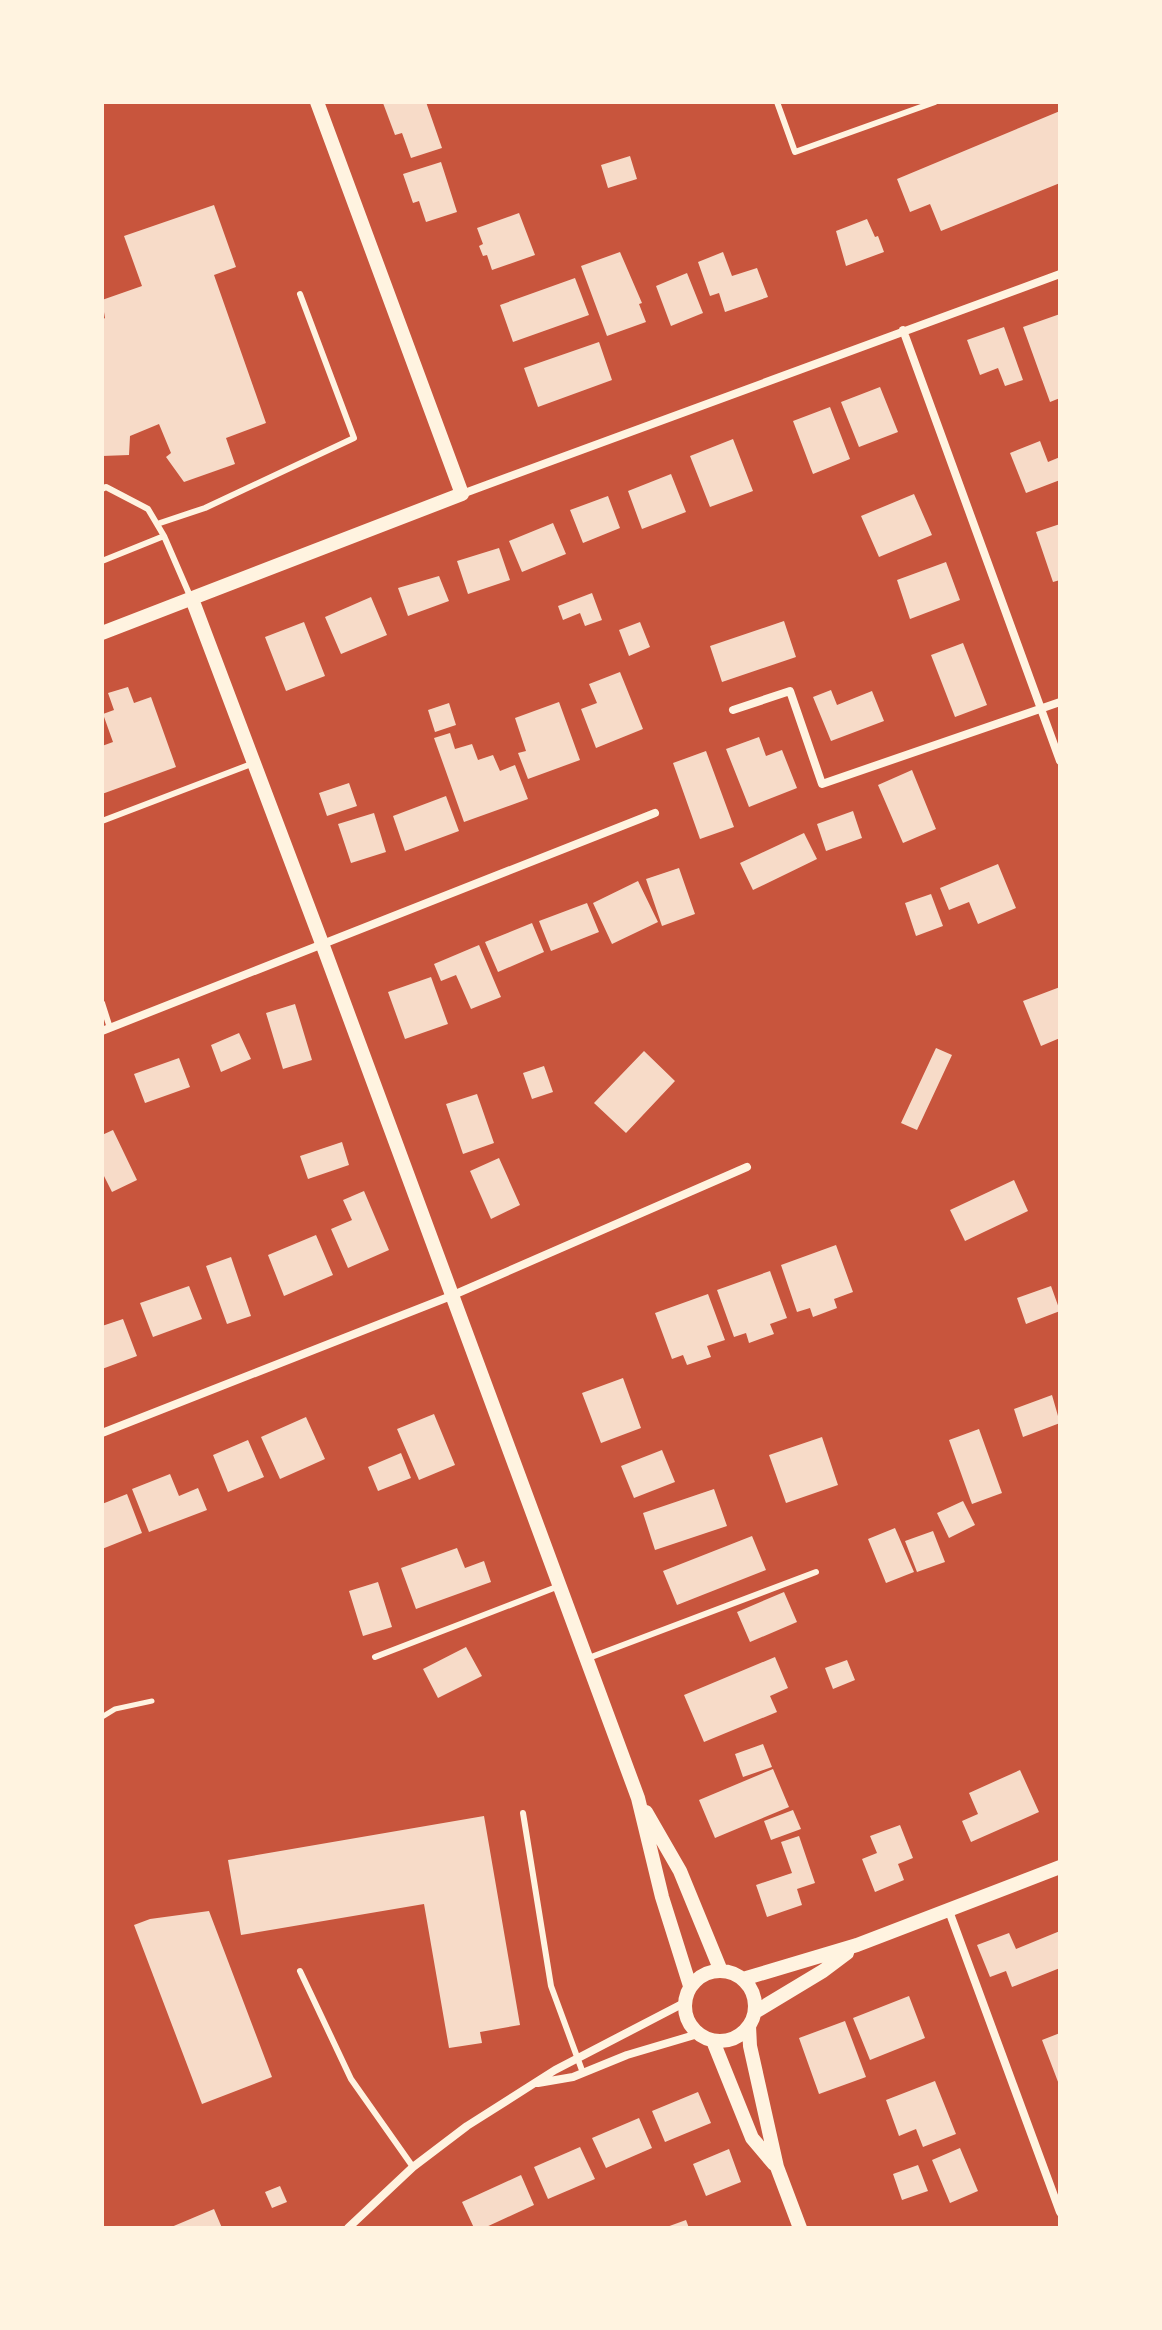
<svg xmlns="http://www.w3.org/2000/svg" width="1162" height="2330" font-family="'Public Sans',sans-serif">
<rect width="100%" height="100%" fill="#c8553d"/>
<path fill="#f7dbc8" d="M386 102H426L442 148 411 158 402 133 395 135 383 103Z
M1060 111V183L941 231 930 204 910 212 897 179Z
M630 156 637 179 608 188 601 165Z
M441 162 457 212 426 222 419 201 413 203 403 174Z
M214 205 236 267 214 275 266 423 226 438 235 464 184 482 166 457 171 453 159 424 130 436 129 455 102 456V320L105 318 102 300 142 286 124 236Z
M519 213 535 255 492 270 487 255 483 256 479 246 483 244 477 228Z
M867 219 875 237 878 236 884 252 846 266 836 231Z
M620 252 642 303 639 304 646 322 607 336 581 266Z
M723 252 732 276 757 268 768 297 725 312 719 293 710 296 698 262Z
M687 273 703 313 671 326 656 286Z
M575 278 589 315 513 342 500 305Z
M1060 314V398L1050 402 1023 327Z
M1004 327 1023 380 1005 386 998 368 980 375 967 340Z
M599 342 612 380 538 407 524 368Z
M880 387 898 432 859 447 841 402Z
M830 407 850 459 813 474 793 421Z
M733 439 753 491 710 507 690 456Z
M1040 441 1048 462 1060 457V480L1026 493 1010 453Z
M671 474 686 512 642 529 628 491Z
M914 494 932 535 879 557 861 516Z
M608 496 620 528 583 543 570 510Z
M553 523 566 554 522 572 509 541Z
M1060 524V580L1053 582 1036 532Z
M499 548 510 580 468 594 457 561Z
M946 562 960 600 910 619 897 580Z
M439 576 449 601 408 616 398 588Z
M592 593 602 620 585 626 580 613 563 620 558 606Z
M371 597 387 635 341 654 325 617Z
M784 621 796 657 722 682 710 646Z
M304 622 325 676 286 691 265 637Z
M640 622 650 647 629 656 619 630Z
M963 643 987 705 955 717 931 655Z
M620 672 643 729 596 748 581 709 597 703 589 684Z
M128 687 134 703 151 697 176 767 102 794V746L113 742 103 714 114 710 108 693Z
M831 690 837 705 872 691 884 721 831 741 813 697Z
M559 702 580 760 528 779 518 753 526 751 515 718Z
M449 703 456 725 435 732 428 710Z
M450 733 455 749 472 744 478 760 493 755 500 771 515 765 528 799 464 822 434 738Z
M759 737 766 756 782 750 797 788 749 807 726 749Z
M706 751 734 827 700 839 673 763Z
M912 770 936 829 903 843 878 785Z
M349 783 357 806 327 816 319 793Z
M446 796 459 831 405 851 393 816Z
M853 811 862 838 826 851 817 824Z
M374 813 386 852 351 863 338 824Z
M804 833 817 859 753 890 740 863Z
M998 864 1016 908 978 924 969 902 949 910 940 888Z
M679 868 695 914 662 926 646 879Z
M638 881 658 922 612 944 593 903Z
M931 894 943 926 916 936 905 903Z
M587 903 599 932 551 951 539 921Z
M532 923 544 952 498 972 485 942Z
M479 945 501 997 471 1009 456 975 441 981 434 964Z
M431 977 448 1024 405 1039 388 992Z
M1060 987V1038L1041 1046 1023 1001Z
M295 1004 312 1060 283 1069 266 1013Z
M239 1033 251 1059 221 1072 211 1045Z
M936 1048 952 1055 917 1130 901 1123Z
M644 1051 675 1081 626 1133 594 1103Z
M179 1058 190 1087 145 1103 134 1074Z
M544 1066 553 1092 532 1099 523 1073Z
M477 1094 494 1143 463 1154 446 1104Z
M113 1130 137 1180 112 1192 102 1172V1135Z
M342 1142 349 1165 308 1179 300 1156Z
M499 1158 520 1205 491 1219 470 1171Z
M1014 1180 1028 1211 965 1241 950 1210Z
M364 1191 389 1250 348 1268 331 1229 352 1220 343 1200Z
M316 1235 333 1275 284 1296 268 1255Z
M836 1245 853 1292 834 1299 837 1308 813 1317 810 1308 797 1312 781 1265Z
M231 1257 251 1316 227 1324 206 1266Z
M770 1271 787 1318 770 1324 774 1334 749 1343 746 1333 734 1337 717 1290Z
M189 1286 202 1319 153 1337 140 1303Z
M1051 1286 1060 1311 1026 1324 1017 1298Z
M708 1294 725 1340 707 1346 711 1357 687 1365 683 1355 672 1359 655 1313Z
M123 1319 137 1356 102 1369V1326Z
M623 1378 641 1428 601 1443 582 1393Z
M1052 1395 1060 1423 1023 1437 1014 1409Z
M434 1414 455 1465 419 1480 397 1429Z
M306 1417 325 1459 280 1479 261 1437Z
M979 1429 1002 1493 972 1504 949 1440Z
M822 1437 838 1485 786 1503 769 1455Z
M248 1440 264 1477 228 1492 213 1455Z
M662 1450 675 1482 634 1498 621 1466Z
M401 1453 411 1478 378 1491 368 1467Z
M170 1474 179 1496 198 1488 207 1510 149 1532 132 1489Z
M714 1489 727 1526 655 1550 643 1513Z
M127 1494 142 1533 102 1549V1504Z
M963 1501 975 1525 949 1538 937 1513Z
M895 1528 914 1572 886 1583 868 1539Z
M933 1531 945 1562 917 1572 905 1541Z
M752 1536 766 1570 677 1605 663 1571Z
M457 1548 465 1568 484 1561 491 1582 416 1609 401 1568Z
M378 1582 392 1627 363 1636 349 1591Z
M784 1592 797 1622 750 1642 737 1612Z
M466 1647 482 1676 438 1698 423 1669Z
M775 1657 788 1688 770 1696 777 1712 704 1742 684 1695Z
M847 1660 855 1680 833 1689 825 1668Z
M763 1744 772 1767 743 1777 735 1754Z
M773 1769 789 1807 715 1838 699 1800Z
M1020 1770 1039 1812 971 1842 962 1821 978 1814 969 1793Z
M793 1810 801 1829 771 1840 764 1821Z
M484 1816 520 2025 480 2032 482 2043 449 2048 424 1904 241 1935 228 1860Z
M900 1825 913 1858 898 1864 904 1880 875 1892 862 1859 877 1853 870 1836Z
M799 1836 815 1883 797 1889 802 1905 767 1917 756 1885 792 1873 781 1842Z
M209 1911 272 2077 202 2104 134 1925 150 1919Z
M1060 1931V1968L1012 1987 1006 1971 990 1977 977 1945 1009 1933 1016 1949Z
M909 1996 925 2038 870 2060 853 2018Z
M845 2021 866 2077 819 2094 799 2038Z
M1060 2033V2087L1042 2040Z
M935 2081 956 2134 923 2147 916 2129 899 2136 886 2100Z
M698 2092 711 2123 665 2142 652 2111Z
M639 2118 652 2148 606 2168 592 2138Z
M580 2147 595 2179 548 2199 534 2167Z
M960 2148 978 2191 950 2203 932 2160Z
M729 2149 741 2182 706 2196 693 2164Z
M918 2165 928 2191 902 2200 893 2174Z
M521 2175 534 2205 484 2228H474L462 2202Z
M280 2186 287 2202 272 2208 265 2192Z
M214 2209 222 2228H169Z
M686 2220 689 2228H664Z"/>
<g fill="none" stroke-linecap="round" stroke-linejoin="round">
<path stroke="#fff3e0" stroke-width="5" d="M102 1717 115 1709 152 1701"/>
<path stroke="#fff3e0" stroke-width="6" d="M777 102 795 152 935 102
M102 489 106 487 148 509 164 536 190 596
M157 524 205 508 354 438 300 294
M102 561 164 536
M102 821 254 763
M102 1003 110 1028
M375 1657 559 1586
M586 1659 816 1572
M523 1813 551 1986 583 2073
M300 1971 351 2079 413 2167"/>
<path stroke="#fff3e0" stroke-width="8" d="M903 330 1060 761
M462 494 1060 274
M733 710 790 691 822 784 1060 702
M102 1031 655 813
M102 1433 451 1296 747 1167
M949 1911 1060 2212
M538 2083 573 2077 627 2055 698 2034
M348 2228 413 2167 467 2126 555 2070 684 2003"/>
<path stroke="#fff3e0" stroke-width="14" d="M192 599 323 946 638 1798 662 1897 690 1986
M102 633 462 494 317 102
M646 1812 680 1871 721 1971
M685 2006a35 35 0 1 1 70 0a35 35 0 1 1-70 0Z
M743 1979 857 1945 1060 1867
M755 2012 823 1971 847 1953
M749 2026 750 2046 777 2167 800 2228
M713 2041 752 2138 774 2164"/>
</g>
<rect width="1162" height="2330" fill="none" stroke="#fff3e0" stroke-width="208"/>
</svg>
